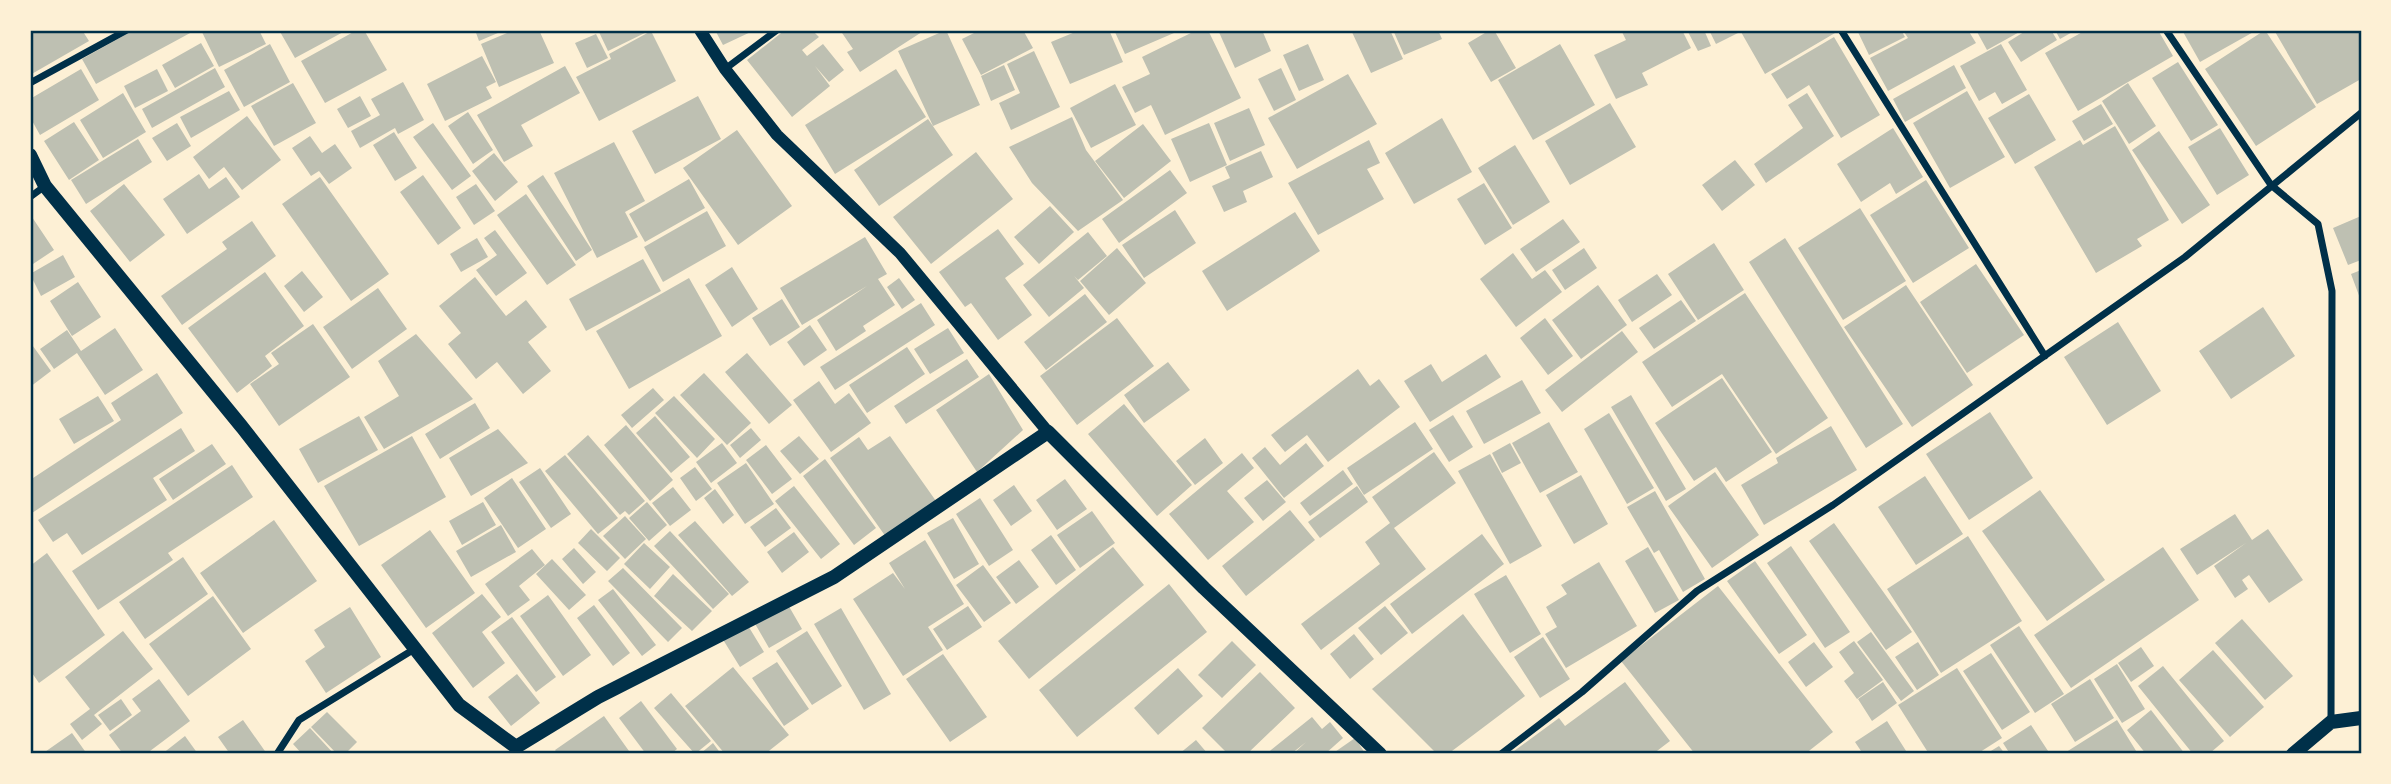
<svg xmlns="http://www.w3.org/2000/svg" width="2391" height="784" font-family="'Public Sans',sans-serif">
<rect width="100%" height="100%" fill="#fdf0d5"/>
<path fill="#bec0b2" d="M30 30H82L89 41 30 75Z
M134 30 192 32 96 84 82 59Z
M201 30H259L266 44 219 67Z
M279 30H347L295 58Z
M357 30H364L387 70 325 103 301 61Z
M475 30H505L479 41Z
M514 30H539L554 63 499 87 481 44Z
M598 30H651L608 51Z
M715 30H755L723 45Z
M785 30H812L819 37 802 50 807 56 823 44 844 70 829 82 815 66 830 86 792 117 747 60Z
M840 30H925L860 72 847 52 853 49Z
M946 30 980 105 933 126 898 51Z
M980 30H1023L1033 48 981 75 962 39Z
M1080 30H1109L1123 62 1070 84 1051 42Z
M1114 30H1181L1125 54Z
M1197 30H1208L1241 98 1165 135 1151 105 1135 113 1122 87 1150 74 1142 57Z
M1218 30H1262L1271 51 1235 68Z
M1351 30H1390L1403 59 1371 73Z
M1393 30H1438L1442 39 1404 55Z
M1490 30H1494L1516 68 1491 82 1468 43Z
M1621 30H1682L1691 48 1642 73 1648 85 1616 99 1594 55 1626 40Z
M1687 30H1704L1711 46 1698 51Z
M1709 30H1739L1740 32 1716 44Z
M1746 30H1833L1835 33 1765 74 1741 32Z
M1857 30H1901L1905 37 1869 55Z
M1908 30H1968L1976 43 1888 91 1870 58 1908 38 1904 32Z
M1976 30H2023L1987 50Z
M2027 30H2051L2057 40 2021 62 2008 42Z
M2055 30H2076L2060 39Z
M2086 30H2158L2173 56 2078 111 2045 53Z
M2182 30H2257L2200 62Z
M2265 30 2316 107 2256 146 2205 69Z
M2274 30H2361V79L2317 104Z
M651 31 676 81 599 121 576 77 611 59 609 54Z
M596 34 608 58 587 68 575 43Z
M1834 37 1880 115 1841 138 1809 85 1787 99 1771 74Z
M201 43 214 66 175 88 162 65Z
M270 44 290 82 244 107 224 70Z
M1308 44 1324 80 1299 91 1283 55Z
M1560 44 1595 105 1533 140 1498 80Z
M2001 44 2027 90 2002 104 1995 92 1979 101 1960 66Z
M1034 51 1060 107 1011 130 999 103 1020 93 1007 64Z
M482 56 496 82 486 87 492 98 445 121 427 84Z
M2178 62 2218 125 2191 141 2152 78Z
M1004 65 1015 90 991 101 981 76Z
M1954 65 1966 88 1905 122 1893 99Z
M565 66 580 93 521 125 533 146 504 162 477 115Z
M215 68 225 87 152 128 142 109Z
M1281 68 1296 100 1274 111 1258 79Z
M81 69 99 100 40 135 30 117V99Z
M157 69 168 91 135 108 124 86Z
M896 69 926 117 835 174 805 125Z
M1348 74 1377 124 1297 169 1268 118Z
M403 82 424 120 398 134 395 128 360 148 351 131 380 115 371 99Z
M293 83 316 123 274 146 251 106Z
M2128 83 2156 126 2129 144 2102 101Z
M1115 84 1136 125 1091 148 1070 108Z
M229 91 240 110 191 138 180 117Z
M1967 91 2005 157 1950 188 1913 123Z
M123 93 146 132 103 158 80 120Z
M1807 93 1834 136 1766 183 1754 164 1803 128 1788 105Z
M2029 94 2056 140 2015 164 1988 118Z
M360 96 371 116 348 128 337 109Z
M698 96 721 139 655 174 632 131Z
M1610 103 1636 147 1570 185 1545 141Z
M2101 104 2113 124 2084 141 2072 121Z
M1249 108 1265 145 1230 161 1214 123Z
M468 112 493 150 473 164 448 126Z
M247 116 281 160 242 190 224 167 209 179 193 157Z
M1072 117 1086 150 1123 200 1078 231 1032 183 1009 147Z
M1442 118 1472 172 1414 204 1385 153Z
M928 119 953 155 879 206 854 170Z
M74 122 99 160 69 180 44 141Z
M177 123 191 146 167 161 152 138Z
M433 123 471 176 452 190 413 137Z
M1209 123 1227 165 1190 182 1171 139Z
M1143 124 1171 161 1124 198 1095 161Z
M2115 126 2169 220 2137 239 2142 246 2096 273 2034 167 2080 140 2083 145Z
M1893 128 1923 177 1896 194 1890 183 1861 202 1837 164Z
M2220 128 2249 175 2217 195 2188 147Z
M737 130 792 206 738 245 683 168Z
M2159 131 2210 205 2182 224 2132 150Z
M394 132 417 168 395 181 373 145Z
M310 136 322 153 335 144 352 168 329 184 319 171 311 176 292 148Z
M138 139 152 162 86 204 71 180Z
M1369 140 1380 163 1367 169 1384 199 1318 235 1288 183Z
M614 142 645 201 625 212 638 237 597 258 554 173Z
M1515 145 1550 202 1513 225 1478 168Z
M1261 151 1273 177 1243 191 1247 202 1224 212 1212 186 1230 178 1225 167Z
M976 152 1013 199 931 264 893 217Z
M494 153 518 182 495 201 472 171Z
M1735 160 1755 185 1722 211 1702 185Z
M1170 170 1187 193 1119 243 1102 219Z
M199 174 209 189 226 177 240 197 187 234 163 199Z
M423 175 461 228 438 245 400 192Z
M543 175 592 250 576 261 527 186Z
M320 177 389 274 351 301 282 204Z
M689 179 705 208 645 242 629 214Z
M1926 180 1969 248 1913 283 1870 215Z
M1484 183 1512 228 1485 245 1457 199Z
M124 184 165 235 130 262 90 211Z
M476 184 495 211 474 225 456 197Z
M526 194 576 265 547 285 497 215Z
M1050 206 1074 232 1039 264 1014 237Z
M1860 208 1906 281 1843 320 1798 248Z
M1175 210 1196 243 1144 278 1122 245Z
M707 211 726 246 663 282 644 247Z
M1295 212 1320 251 1227 311 1202 271Z
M30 214 54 250 30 266Z
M2361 216V260L2348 265 2333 228Z
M1563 219 1580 242 1536 272 1520 249Z
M252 221 276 256 182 325 161 296 227 249 222 242Z
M998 229 1024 264 1005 278 1032 315 998 340 971 303 965 307 939 272Z
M495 230 527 273 496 296 476 270 497 255 484 238Z
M1088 232 1107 256 1078 280 1074 276 1084 288 1049 317 1023 285Z
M865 237 887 274 878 279 895 305 863 326 866 331 836 351 817 320 867 286 802 325 780 288Z
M477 238 488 257 461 272 450 254Z
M1785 238 1903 424 1866 448 1749 262Z
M1714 243 1744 290 1698 320 1668 274Z
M1117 248 1146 283 1109 315 1080 281Z
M1584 248 1597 268 1565 290 1552 270Z
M1513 253 1532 279 1545 270 1562 292 1516 327 1480 279Z
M63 255 75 277 41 296 30 274Z
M643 259 661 291 586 331 569 299Z
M1976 264 2024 335 1967 373 1920 302Z
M732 267 758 309 732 327 705 285Z
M2361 270V301L2351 274Z
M302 271 323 297 304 312 284 286Z
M265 272 304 326 265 356 272 366 237 393 188 328Z
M1657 274 1672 295 1632 322 1618 300Z
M475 277 506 316 526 300 547 327 528 342 551 371 523 394 497 362 476 379 448 344 461 333 439 306Z
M689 278 722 336 629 389 596 331Z
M899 278 915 300 902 309 887 287Z
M78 282 101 317 72 336 50 301Z
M1598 285 1627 325 1581 359 1552 320Z
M1906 285 1973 385 1912 427 1844 327Z
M378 288 407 329 352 369 323 327Z
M1745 293 1828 418 1776 454 1722 374 1672 407 1642 362Z
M1085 294 1107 322 1046 370 1024 342Z
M782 299 800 327 770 346 752 318Z
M1681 300 1696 321 1654 349 1639 328Z
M921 303 935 325 835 390 820 367Z
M2263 307 2295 356 2231 399 2199 351Z
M1117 318 1154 366 1077 425 1040 376Z
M1545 318 1573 356 1548 375 1520 338Z
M2118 322 2161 391 2107 425 2064 357Z
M313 324 350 377 279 426 250 384 279 364 271 353Z
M810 325 827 350 804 366 787 342Z
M115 328 143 370 105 395 77 353 54 369 40 349 67 330 81 351Z
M948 328 964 353 930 374 914 349Z
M1622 331 1638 352 1562 412 1545 390Z
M416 334 473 399 384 449 364 417 399 396 378 361Z
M30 342 51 371 30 387Z
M907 347 925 374 867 413 849 385Z
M747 353 792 405 769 424 725 372Z
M1486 354 1501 377 1430 422 1404 381 1431 364 1442 382Z
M967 359 979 377 906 424 894 406Z
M1168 362 1190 390 1144 423 1124 395Z
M1358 369 1370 386 1379 379 1400 407 1328 462 1307 435 1285 452 1271 435Z
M157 373 183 413 32 513 30 480 121 420 111 403Z
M704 373 751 423 727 445 680 395Z
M989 374 1023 430 977 472 936 410Z
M1722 378 1772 452 1726 482 1716 467 1694 481 1655 423Z
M1522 380 1541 413 1484 444 1466 411Z
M819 381 835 404 849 393 871 423 831 452 793 400Z
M653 388 664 400 632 428 621 415Z
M1631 395 1686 489 1666 501 1611 407Z
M98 396 114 421 74 444 59 419Z
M674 396 715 439 697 458 655 413Z
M475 403 490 428 440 459 425 434Z
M1124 404 1192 485 1157 516 1088 434Z
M1990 412 2033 478 1969 520 1926 454Z
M1609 413 1654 488 1627 504 1584 429Z
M1453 415 1473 447 1449 462 1429 430Z
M359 416 378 450 318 483 299 449Z
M655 416 690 457 671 473 636 433Z
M1415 422 1433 449 1364 495 1347 468Z
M1549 422 1578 472 1540 493 1512 443Z
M626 425 673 480 650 501 604 445Z
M1831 426 1857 470 1764 525 1741 485 1778 463 1776 458Z
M181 428 195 451 153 478 167 500 82 555 67 533 53 542 38 520Z
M751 428 761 440 740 458 730 445Z
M498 429 528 463 471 496 449 458Z
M588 435 645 501 629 515 625 511 620 515 567 454Z
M412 436 446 497 359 546 324 486Z
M799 436 819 459 800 474 780 451Z
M890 436 936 501 886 537 830 458 859 437 868 450Z
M1205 438 1223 463 1195 485 1176 461Z
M722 443 737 463 711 483 696 462Z
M1306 443 1324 466 1284 498 1252 458 1265 447 1280 465Z
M1510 443 1521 463 1502 473 1492 453Z
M212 444 226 464 173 500 159 479Z
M766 445 792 479 772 494 746 460Z
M1434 452 1456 483 1394 528 1426 569 1321 650 1301 624 1380 564 1365 542 1390 523 1372 497Z
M1242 453 1254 468 1227 491 1254 522 1208 560 1169 514Z
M1490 454 1542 546 1510 564 1458 471Z
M565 455 618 518 598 534 545 471Z
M825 459 876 528 854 545 803 476Z
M746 463 774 504 745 524 717 483Z
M232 465 253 497 168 553 173 560 98 610 72 571Z
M695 467 712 489 696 501 680 478Z
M540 468 571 514 551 528 519 482Z
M1343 470 1353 484 1310 516 1300 503Z
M1715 472 1759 535 1712 568 1668 506Z
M1581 475 1608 524 1574 544 1546 495Z
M1925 476 1963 534 1916 565 1878 507Z
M512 478 546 529 518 548 484 498Z
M1065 479 1087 509 1057 530 1036 500Z
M1267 480 1286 502 1263 521 1244 498Z
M1014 485 1032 511 1011 526 993 500Z
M794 486 840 544 821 559 775 501Z
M1357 486 1368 502 1320 538 1308 522Z
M673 487 691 510 670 526 652 503Z
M715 489 734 515 723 524 704 498Z
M2040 490 2105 580 2047 621 1982 531Z
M1655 491 1705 579 1683 592 1659 550 1654 553 1627 507Z
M980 498 1013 550 989 566 956 514Z
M483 502 496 525 462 545 449 521Z
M647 502 667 525 649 541 629 518Z
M776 508 791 528 765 547 750 527Z
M1290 510 1315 540 1246 596 1222 566Z
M1092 511 1115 543 1080 568 1057 535Z
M2235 514 2252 540 2268 529 2303 580 2269 603 2249 575 2242 580 2248 589 2235 598 2214 566 2246 543 2197 575 2180 549Z
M625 516 646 539 625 559 603 536Z
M953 518 979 564 954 579 927 533Z
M274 520 317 581 243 633 200 573Z
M695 521 749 582 732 596 678 535Z
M1834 523 1912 632 1886 650 1809 541Z
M501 525 516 552 471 577 456 551Z
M591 529 620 558 607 571 578 543Z
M430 530 475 593 426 628 381 565Z
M670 531 729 594 713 609 654 546Z
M794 532 809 552 782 573 767 552Z
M1482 534 1504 564 1412 634 1390 604Z
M1051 535 1076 570 1056 585 1031 550Z
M1968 536 2022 621 1941 673 1887 589Z
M925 540 964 604 928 627 943 650 903 676 853 599 893 573 905 589 889 563Z
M644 543 670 567 650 589 624 564Z
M1791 546 1850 632 1825 648 1767 563Z
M1113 547 1144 585 1029 679 998 641Z
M1648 547 1679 600 1655 613 1625 561Z
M2163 547 2199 600 2071 688 2034 635Z
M574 548 596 572 583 584 562 559Z
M532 549 545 565 519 586 530 600 508 616 485 584Z
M47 553 105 635 39 683 30 670V566Z
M183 557 208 594 145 639 119 602Z
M552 559 586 595 569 610 536 574Z
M1019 560 1039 587 1016 604 996 577Z
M1755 561 1807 635 1779 654 1727 581Z
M1599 562 1637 626 1566 668 1545 634 1557 627 1546 607 1567 594 1561 585Z
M983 565 1011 603 984 622 956 585Z
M623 568 682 628 668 642 608 581Z
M673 574 712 611 692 631 654 596Z
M1506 575 1541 634 1510 653 1474 594Z
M1169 584 1207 632 1077 737 1039 690Z
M1718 586 1833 732 1805 754H1695L1621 661Z
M613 589 656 645 642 656 598 600Z
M482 594 501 617 482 632 505 663 473 688 432 633Z
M548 595 591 655 563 676 520 616Z
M213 596 251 649 188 696 149 644Z
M787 603 802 629 769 648 754 622Z
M594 605 630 653 613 666 577 618Z
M968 606 982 627 947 650 933 629Z
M1385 606 1408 633 1381 655 1358 628Z
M350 607 381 657 326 693 305 661 325 647 314 630Z
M841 608 891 694 864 710 814 624Z
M1463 614 1525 696 1448 754H1437L1372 689Z
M512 617 556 677 536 692 491 632Z
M2242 619 2293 676 2265 700 2215 643Z
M747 624 764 652 740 667 722 638Z
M2019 626 2064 694 2035 713 1990 645Z
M123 631 153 669 94 715 102 724 82 740 70 724 90 709 65 677Z
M807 631 842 686 812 705 776 651Z
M1871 632 1914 691 1901 701 1857 642Z
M1354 634 1374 659 1350 679 1330 654Z
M1543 637 1570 679 1540 698 1514 657Z
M1232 641 1256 665 1222 698 1198 675Z
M1854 641 1883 680 1857 699 1844 681 1854 673 1839 652Z
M1814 642 1833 667 1806 687 1788 662Z
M1918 642 1939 675 1917 690 1895 657Z
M2141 647 2154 666 2131 682 2118 663Z
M2213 650 2264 707 2230 737 2179 680Z
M1991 653 2030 712 2002 730 1963 671Z
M943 654 987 717 950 742 906 679Z
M777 662 809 709 784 726 752 678Z
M2117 664 2145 709 2122 723 2094 679Z
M2163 666 2224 741 2209 754H2193L2138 686Z
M733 667 789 735 765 754H725L685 706Z
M1178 668 1203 696 1158 735 1134 708Z
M1957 668 2002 738 1977 754H1929L1898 705Z
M1260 672 1295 708 1247 754H1228L1202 728Z
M517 674 540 703 511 726 488 697Z
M159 679 190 721 146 754H123L109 735 141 711 132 699Z
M2090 679 2114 718 2075 742 2051 704Z
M1625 682 1670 741 1653 754H1510L1559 718 1565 726Z
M1883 682 1897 703 1872 721 1858 699Z
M671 693 711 741 695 754 654 708Z
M121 699 132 715 110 731 98 715Z
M641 701 677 749 671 754H646L619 718Z
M2151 710 2185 754H2146L2127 730Z
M327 712 357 742 345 754H337L311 727Z
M604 716 629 751 624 754H558L555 750Z
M1312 717 1322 729 1330 722 1343 738 1325 754H1293L1306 742 1291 754H1266Z
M243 720 267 754H230L218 737Z
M2117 720 2138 754H2063Z
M1887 721 1908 754H1863L1855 742Z
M2031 725 2050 754H2010L2003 743Z
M310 728 334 754H302L293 744Z
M72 733 87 754H42Z
M185 736 198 754H162Z
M1355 738 1365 753 1363 754H1332Z
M1196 740 1208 754H1179Z
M713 743 721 754H700Z
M1999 746 2005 754H1986Z"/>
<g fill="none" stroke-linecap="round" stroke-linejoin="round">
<path stroke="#003049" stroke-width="7" d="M1841 30 2045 356
M2166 30 2271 185 2318 224 2332 291 2331 722
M725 69 777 30
M30 83 127 30
M30 197 45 186
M277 754 299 720 416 648
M1501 754 1582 692 1697 591 1833 505 2185 257 2361 113"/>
<path stroke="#003049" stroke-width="12" d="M700 30 725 69 777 135 900 253 1048 432"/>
<path stroke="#003049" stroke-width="14" d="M30 155 45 186 242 427 459 705 516 747 598 697 834 577 1048 432 1204 588 1380 754
M2293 754 2331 722 2361 718"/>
</g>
<rect width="2391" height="784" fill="none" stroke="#fdf0d5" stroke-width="63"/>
<rect x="32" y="32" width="2328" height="720" fill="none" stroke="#003049" stroke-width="2.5"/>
</svg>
